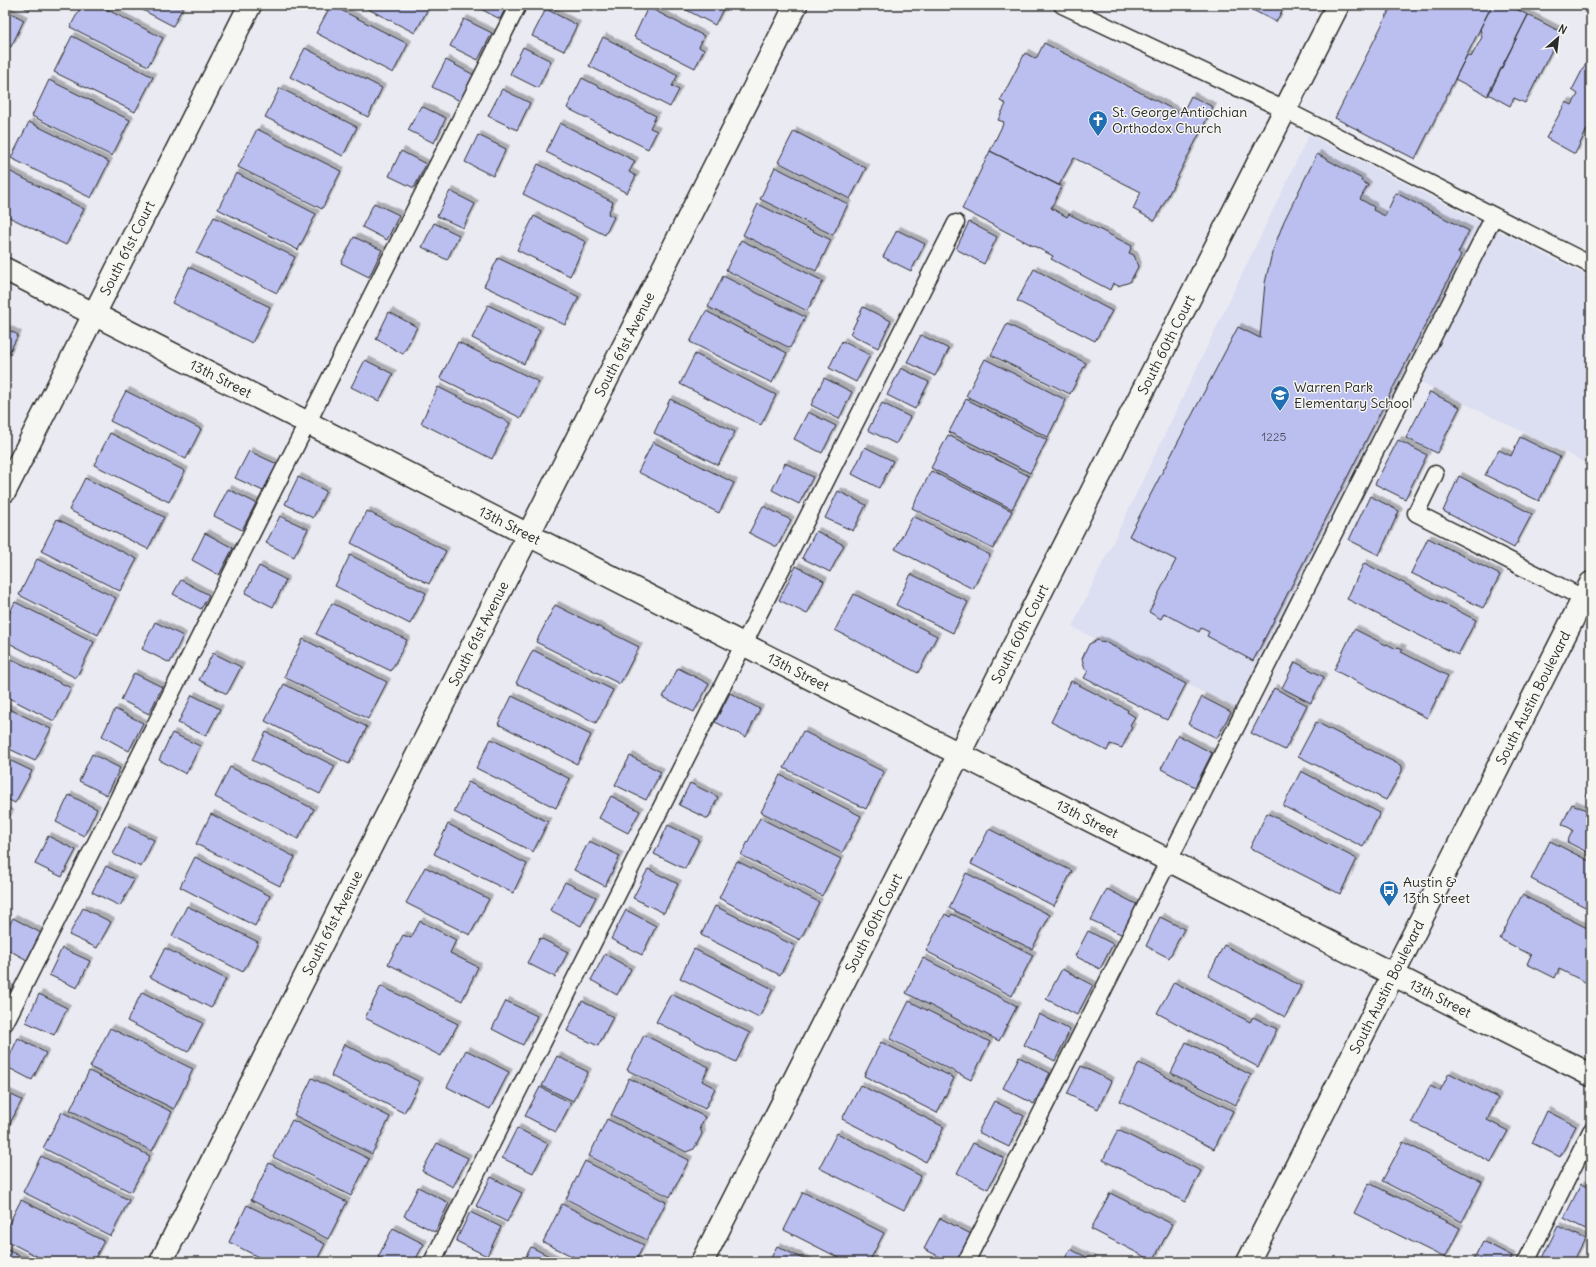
<svg xmlns="http://www.w3.org/2000/svg" width="1596" height="1267" font-family="Delius,sans-serif">
<defs>
<filter id="shadow"><feDropShadow dx="3.5" dy="-3.5" stdDeviation="0" flood-color="#0004"/></filter>
</defs>
<rect width="100%" height="100%" fill="#eaebf2"/>
<filter id="ink" filterUnits="userSpaceOnUse"><feTurbulence type="fractalNoise" baseFrequency=".025" numOctaves="2"/><feDisplacementMap in="SourceGraphic" scale="8" xChannelSelector="R" yChannelSelector="G"/><feConvolveMatrix kernelMatrix="1 2 1 2 8 2 1 2 1" color-interpolation-filters="sRGB"/></filter>
<g filter="url(#ink)">
<path fill="#dcdef1" d="M1309 135 1591 278V450L1585 462 1404 374 1237 709 1072 627Z"/>
<path fill="#bbbff0" stroke="#2b2b2b" filter="url(#shadow)" d="M20 5H31L29 10Z
M82 5H98L163 38 148 66 70 27Z
M133 5H184L173 26Z
M331 5 408 44 393 73 316 33Z
M360 5H430L415 33Z
M473 5H507L500 19Z
M677 5H720L724 7 715 25Z
M1243 5H1285L1276 22Z
M1392 5H1492L1415 159 1335 118Z
M1492 5H1508L1528 15 1488 96 1455 79 1467 55 1471 57 1482 37 1480 29Z
M648 7 704 36 699 47 704 50 695 68 634 37Z
M546 9 577 25 564 51 532 36Z
M5 10 24 20 11 47 5 44Z
M1528 15 1561 32 1525 103 1514 98 1510 106 1488 94Z
M464 19 492 33 478 60 450 46Z
M72 36 153 77 135 112 54 72Z
M603 37 678 75 672 86 679 90 670 107 589 66Z
M1044 43 1182 114 1191 96 1213 107 1155 221 1133 209 1141 192 1074 158 1059 185 990 151 1004 122 998 120 1006 104 1000 101 1025 53 1036 59Z
M523 47 551 61 538 88 510 74Z
M305 48 382 88 368 117 290 77Z
M1591 53V121L1575 154 1546 138 1566 102 1572 105 1578 94 1572 90Z
M446 60 474 75 460 101 432 87Z
M582 78 656 116 650 128 657 131 648 149 567 108Z
M49 80 130 120 112 156 32 116Z
M280 88 357 127 343 156 265 117Z
M502 89 530 103 517 130 488 116Z
M421 106 446 118 434 143 408 130Z
M29 122 109 162 91 198 11 158Z
M560 123 635 161 629 172 636 176 627 193 546 152Z
M257 129 341 171 322 209 238 167Z
M794 131 866 168 850 199 778 162Z
M478 135 506 149 493 176 465 162Z
M401 151 426 164 414 188 389 176Z
M990 151 1062 187 1051 208 1067 217 1069 214 1132 246 1129 253 1134 255 1138 267 1130 282 1118 286 1113 283 1110 290 1051 259 1053 256 962 209Z
M1317 154 1362 179 1361 181 1368 185 1360 199 1374 207 1373 210 1385 216 1396 193 1469 231 1458 253 1461 255 1253 661 1207 636 1209 632 1201 628 1199 632 1164 613 1161 619 1149 612 1176 560 1129 536 1238 327 1260 338 1265 283 1272 253 1284 221Z
M538 164 613 202 608 214 614 217 605 235 523 194Z
M775 167 848 204 833 235 760 199Z
M5 169 84 209 66 245 5 215Z
M236 173 316 214 298 250 218 209Z
M450 191 475 204 463 228 437 216Z
M374 203 399 215 387 240 362 227Z
M758 204 831 240 816 271 743 235Z
M534 216 586 242 570 276 517 250Z
M214 217 295 257 277 293 196 253Z
M969 222 997 237 984 264 956 249Z
M434 223 459 235 447 260 422 247Z
M897 230 925 244 911 271 883 257Z
M354 237 382 250 369 277 341 263Z
M741 240 823 281 807 311 726 270Z
M498 258 579 297 565 325 484 286Z
M189 267 270 307 252 343 172 303Z
M1034 269 1112 311 1095 341 1017 301Z
M723 276 805 317 790 348 708 307Z
M488 305 540 330 524 364 472 338Z
M863 307 891 321 878 348 850 334Z
M706 311 787 353 772 383 690 342Z
M389 312 417 327 403 354 376 339Z
M1007 324 1086 363 1070 394 991 355Z
M5 328 18 335 5 361Z
M921 335 949 349 935 376 907 362Z
M842 341 870 355 856 382 829 368Z
M458 342 539 382 521 418 440 378Z
M695 354 776 395 761 425 680 384Z
M985 359 1066 400 1048 437 966 396Z
M365 360 393 374 379 401 351 387Z
M901 368 929 382 915 409 887 395Z
M824 378 852 392 839 419 811 405Z
M438 387 510 423 492 459 421 423Z
M126 391 201 429 186 459 110 421Z
M1430 392 1460 407 1437 453 1406 438Z
M670 399 735 432 718 465 654 433Z
M966 399 1047 440 1030 473 949 432Z
M882 403 910 417 896 444 868 430Z
M808 412 836 426 822 453 794 439Z
M110 433 185 471 169 502 94 465Z
M948 435 1029 476 1012 509 931 468Z
M1520 437 1560 457 1539 501 1485 475 1499 450 1511 456Z
M1398 440 1427 455 1405 499 1375 484Z
M653 442 734 483 719 513 638 472Z
M865 447 893 461 879 488 852 474Z
M249 451 277 464 263 491 235 478Z
M785 463 813 477 799 504 772 490Z
M931 471 1012 511 993 549 912 508Z
M1459 476 1532 514 1514 548 1443 511Z
M298 477 326 491 313 518 285 504Z
M85 478 164 517 148 549 69 510Z
M228 489 256 503 242 530 214 516Z
M838 491 866 505 853 531 825 518Z
M1370 496 1399 511 1379 555 1349 540Z
M763 506 791 520 777 547 749 533Z
M367 511 446 551 429 584 351 543Z
M280 516 308 529 294 557 266 543Z
M913 516 990 555 973 589 895 549Z
M57 519 137 559 120 591 41 551Z
M816 531 844 545 830 572 802 558Z
M205 533 233 548 219 575 192 560Z
M1428 538 1500 575 1483 608 1411 573Z
M350 555 426 593 410 624 335 586Z
M37 559 116 598 98 635 19 595Z
M1364 563 1476 620 1458 655 1347 599Z
M259 566 286 580 273 607 245 593Z
M796 566 824 581 807 614 779 600Z
M911 574 968 602 953 633 896 605Z
M181 580 209 595 201 609 173 594Z
M854 594 937 636 918 673 835 630Z
M15 602 94 642 76 678 5 641V622Z
M332 603 407 640 391 671 316 634Z
M555 605 639 647 620 684 536 642Z
M155 622 183 636 170 663 142 649Z
M1354 629 1386 645 1387 644 1396 649 1398 647 1403 649 1401 652 1448 676 1427 718 1334 670Z
M303 639 387 682 368 719 284 677Z
M1098 640 1102 642 1103 641 1186 684 1167 720 1084 678 1088 671 1085 669 1082 659 1089 644Z
M533 650 613 690 596 723 516 683Z
M213 653 241 667 227 694 199 680Z
M5 656 71 688 54 721 5 696Z
M1295 662 1324 677 1311 703 1282 688Z
M678 668 709 684 694 712 663 697Z
M134 673 162 687 149 714 121 700Z
M1071 681 1128 710 1127 712 1135 717 1130 725 1132 727 1122 748 1110 744 1107 751 1051 722Z
M284 684 367 727 349 764 265 721Z
M1274 688 1307 705 1285 750 1251 733Z
M730 693 760 709 746 737 715 722Z
M192 695 220 709 206 736 178 723Z
M512 696 591 735 577 764 498 724Z
M1202 697 1231 712 1217 738 1188 724Z
M5 707 51 729 35 761 5 747Z
M115 709 143 723 129 751 102 736Z
M1316 722 1402 766V771L1386 800 1298 756Z
M803 731 884 772 866 809 784 768Z
M266 732 335 766 320 794 252 760Z
M172 733 200 746 186 774 159 760Z
M1178 735 1212 753 1195 787 1161 769Z
M491 739 570 779 556 808 476 768Z
M92 754 120 768 107 795 79 781Z
M630 756 661 772 646 800 615 785Z
M5 758 32 771 15 803 5 798Z
M230 767 314 809 298 839 215 797Z
M1301 771 1380 813 1363 847 1283 806Z
M780 775 861 816 842 853 761 812Z
M468 782 548 822 533 852 454 812Z
M690 783 718 797 708 819 679 805Z
M1591 785V799L1585 796Z
M69 795 97 809 84 836 56 822Z
M611 796 640 811 628 833 599 818Z
M1572 804 1591 812V854L1567 842 1573 830 1562 824Z
M5 811 10 814 5 824Z
M1267 813 1357 859 1340 894 1250 848Z
M211 814 295 857 280 886 196 844Z
M760 818 841 859 822 896 741 855Z
M448 824 527 864 513 893 434 854Z
M668 825 699 840 685 869 654 854Z
M126 826 154 840 141 867 113 854Z
M989 829 1072 871 1054 906 971 864Z
M48 836 76 850 62 877 35 864Z
M589 841 620 856 605 886 574 870Z
M1550 841 1591 862V910L1531 879Z
M195 857 270 896 255 926 180 887Z
M737 861 819 902 800 940 719 898Z
M106 866 134 880 120 906 92 892Z
M425 867 489 899 470 935 406 903Z
M648 869 678 884 664 913 633 898Z
M966 873 1050 915 1032 949 949 908Z
M565 882 596 897 581 926 550 910Z
M1107 889 1138 905 1123 935 1091 920Z
M1522 895 1591 930V980L1589 984 1559 969 1555 978 1527 964 1531 955 1500 939Z
M187 906 258 942 243 972 172 936Z
M715 906 795 946 780 975 701 935Z
M83 908 111 922 97 948 69 935Z
M626 910 656 926 642 955 611 939Z
M945 914 950 917 952 914 1033 955 1012 996 926 951Z
M1160 917 1184 929 1169 958 1146 946Z
M13 918 41 933 27 960 5 948V934Z
M420 921 456 940 450 953 478 967 462 1001 388 964 403 935 411 938Z
M1088 931 1113 944 1100 969 1075 956Z
M540 938 568 952 555 977 527 963Z
M1224 945 1301 986 1285 1017 1208 976Z
M62 948 90 961 77 988 49 975Z
M165 948 226 979 211 1008 150 977Z
M694 949 773 989 759 1018 680 978Z
M605 954 631 969 617 995 591 980Z
M923 958 1017 1006 999 1041 906 993Z
M1062 969 1093 985 1077 1015 1046 999Z
M1174 982 1250 1022 1253 1017 1277 1029 1258 1067 1157 1013Z
M5 986 11 989 5 1000Z
M381 986 458 1024 441 1056 365 1018Z
M142 992 203 1023 188 1052 127 1021Z
M39 994 67 1008 54 1035 26 1022Z
M671 994 750 1033 736 1062 656 1022Z
M506 1001 537 1016 523 1045 492 1029Z
M582 1001 613 1017 598 1046 567 1031Z
M909 1001 990 1042 971 1080 890 1039Z
M1039 1014 1070 1030 1055 1061 1024 1045Z
M110 1028 193 1069 174 1109 90 1067Z
M644 1035 709 1067 702 1081 715 1088 705 1109 627 1070Z
M18 1038 46 1053 32 1080 5 1066Z
M881 1042 954 1078 937 1113 864 1076Z
M1186 1042 1251 1075 1236 1105 1171 1073Z
M344 1044 420 1082 404 1113 331 1076Z
M466 1050 509 1072 490 1109 447 1087Z
M557 1056 588 1072 573 1101 542 1086Z
M1019 1057 1050 1073 1034 1104 1003 1088Z
M1139 1063 1233 1111 1214 1149 1120 1101Z
M1081 1066 1111 1081 1098 1109 1067 1094Z
M89 1071 172 1112 152 1151 70 1110Z
M1449 1073 1498 1098 1487 1120 1508 1131 1491 1162 1412 1122 1430 1086 1440 1091Z
M312 1078 390 1117 372 1154 294 1115Z
M629 1078 705 1117 700 1127 702 1134 694 1149 686 1152 611 1115Z
M860 1085 944 1127 926 1162 842 1119Z
M540 1087 571 1103 556 1132 525 1116Z
M5 1092 22 1100 8 1127 5 1126Z
M994 1101 1024 1116 1009 1147 978 1132Z
M1547 1111 1576 1126 1560 1157 1532 1143Z
M62 1112 150 1156 131 1192 43 1148Z
M607 1119 689 1160 670 1197 589 1156Z
M292 1120 369 1159 351 1196 273 1157Z
M517 1128 548 1144 533 1173 502 1158Z
M1118 1130 1201 1171 1185 1202 1103 1160Z
M837 1133 921 1176 904 1210 819 1168Z
M1403 1142 1482 1182 1462 1222 1382 1181Z
M437 1143 468 1158 453 1187 422 1171Z
M973 1143 1004 1158 988 1189 957 1173Z
M41 1156 129 1200 111 1236 23 1192Z
M585 1161 666 1202 647 1240 566 1199Z
M269 1163 347 1202 328 1239 251 1200Z
M491 1177 522 1193 507 1222 476 1206Z
M1369 1183 1460 1228 1445 1258 1354 1213Z
M1581 1184 1591 1189V1232L1564 1218Z
M418 1187 449 1203 435 1232 404 1216Z
M803 1192 884 1233 869 1262H847L784 1230Z
M1110 1193 1172 1224 1153 1261 1091 1229Z
M21 1200 104 1241 93 1262H48L5 1240V1231Z
M562 1204 644 1245 635 1262H584L543 1242Z
M247 1205 325 1244 316 1262H268L229 1242Z
M470 1212 501 1227 487 1256 456 1241Z
M940 1218 971 1234 956 1262H950L924 1249Z
M1558 1226 1585 1239 1573 1262H1540Z
M393 1228 424 1244 414 1262H387L378 1257Z
M1483 1241 1512 1256 1509 1262H1472Z
M777 1246 809 1262H769Z
M531 1247 561 1262H523Z
M5 1249 32 1262H5Z
M1070 1249 1096 1262H1063Z"/>
<g fill="none" stroke-linecap="round" stroke-linejoin="round">
<g stroke="#2b2b2b" stroke-width="19">
<path id="service" d="M1062 5 1285 110 1591 265
M1435 474 1416 513 1583 598
M5 1023 518 5
M432 1262 956 223
M966 1262 1494 216
M1526 1262 1591 1131"/>
</g>
<g stroke="#2b2b2b" stroke-width="25">
<g id="minor">
<path id="s1" d="M5 269 1591 1075"/>
<path id="s2" d="M5 491 250 5"/>
<path id="s3" d="M161 1262 796 5"/>
<path id="s4" d="M702 1262 1338 5"/>
</g>
</g>
<g stroke="#2b2b2b" stroke-width="25">
<g id="tertiary">
<path id="s5" d="M1248 1262 1591 583"/>
</g>
</g>
<use href="#service" stroke="#f6f6f2" stroke-width="16"/>
<use href="#minor" stroke="#f6f6f2" stroke-width="22"/>
<use href="#tertiary" stroke="#f6f6f2" stroke-width="22"/>
</g>
</g>
<defs>
<g id="church-pin" transform="scale(1)"><path d="M0 17L-7.5 6A9.5 9.5 0 1 1 7.5 6Z" fill="#1f6fb2" stroke="#f6f6f2"/><path d="M-1.2-6h2.4v3.5h3.3v2.4h-3.3V6h-2.4V-.1h-3.3v-2.4h3.3Z" fill="#fff"/></g>
<g id="school-pin" transform="scale(1)"><path d="M0 17L-7.5 6A9.5 9.5 0 1 1 7.5 6Z" fill="#1f6fb2" stroke="#f6f6f2"/><path d="M0-5L7-2L0 1L-7-2ZM-4 1L0 2.5L4 1V4Q0 6-4 4Z" fill="#fff"/></g>
<g id="bus-pin" transform="scale(1)"><path d="M0 17L-7.5 6A9.5 9.5 0 1 1 7.5 6Z" fill="#1f6fb2" stroke="#f6f6f2"/><path d="M-5-6H5V4H4V6H2V4H-2V6H-4V4H-5ZM-3.5-4V0h7V-4ZM-3.5 1.2v1.5H-2V1.2ZM2 1.2v1.5H3.5V1.2Z" fill="#fff"/></g>
</defs>
<g fill-rule="evenodd">
<use href="#church-pin" x="1098" y="120"/>
<use href="#school-pin" x="1280" y="395"/>
<use href="#bus-pin" x="1389" y="890"/>
</g>
<g text-anchor="middle" stroke-width="3" stroke-linejoin="round" paint-order="stroke">
<g font-size="12" fill="#4f505c">
<text x="1274" y="441">1225</text>
</g>
<g font-size="14" fill="#2b2b2b" stroke="#f6f6f2" text-anchor="start">
<text x="1112" y="117">St. George Antiochian<tspan x="1112" dy="16">Orthodox Church</tspan></text>
<text x="1294" y="392">Warren Park<tspan x="1294" dy="16">Elementary School</tspan></text>
<text x="1403" y="887">Austin &amp;<tspan x="1403" dy="16">13th Street</tspan></text>
</g>
<g font-size="14" fill="#2b2b2b" stroke="#f6f6f2">
<text dy="5" stroke="none"><textPath href="#s2" startOffset="272">South 61st Court</textPath></text>
<text dy="5" stroke="none"><textPath href="#s3" startOffset="1028">South 61st Avenue</textPath></text>
<text dy="5" stroke="none"><textPath href="#s4" startOffset="1028">South 60th Court</textPath></text>
<text dy="5" stroke="none"><textPath href="#s1" startOffset="242">13th Street</textPath></text>
<text dy="5" stroke="none"><textPath href="#s1" startOffset="566">13th Street</textPath></text>
<text dy="5" stroke="none"><textPath href="#s3" startOffset="704">South 61st Avenue</textPath></text>
<text dy="5" stroke="none"><textPath href="#s4" startOffset="704">South 60th Court</textPath></text>
<text dy="5" stroke="none"><textPath href="#s1" startOffset="890">13th Street</textPath></text>
<text dy="5" stroke="none"><textPath href="#s5" startOffset="632">South Austin Boulevard</textPath></text>
<text dy="5" stroke="none"><textPath href="#s1" startOffset="1214">13th Street</textPath></text>
<text dy="5" stroke="none"><textPath href="#s3" startOffset="380">South 61st Avenue</textPath></text>
<text dy="5" stroke="none"><textPath href="#s4" startOffset="380">South 60th Court</textPath></text>
<text dy="5" stroke="none"><textPath href="#s5" startOffset="308">South Austin Boulevard</textPath></text>
<text dy="5" stroke="none"><textPath href="#s1" startOffset="1610">13th Street</textPath></text>
</g>
</g>
<rect width="1596" height="1267" fill="none" stroke="#f6f6f2" stroke-width="20"/>
<rect x="10" y="10" width="1576" height="1247" fill="none" stroke="#2b2b2b" stroke-width="1.5" filter="url(#ink)"/>
<g transform="translate(1558 38) rotate(28)" stroke="#f6f6f2" stroke-width="3" paint-order="stroke">
<path d="M0-3L7 15L0 10L-7 15Z" fill="#2b2b2b"/>
<text y="-6" font-size="11" font-weight="bold" text-anchor="middle" fill="#2b2b2b">N</text>
</g>
</svg>
